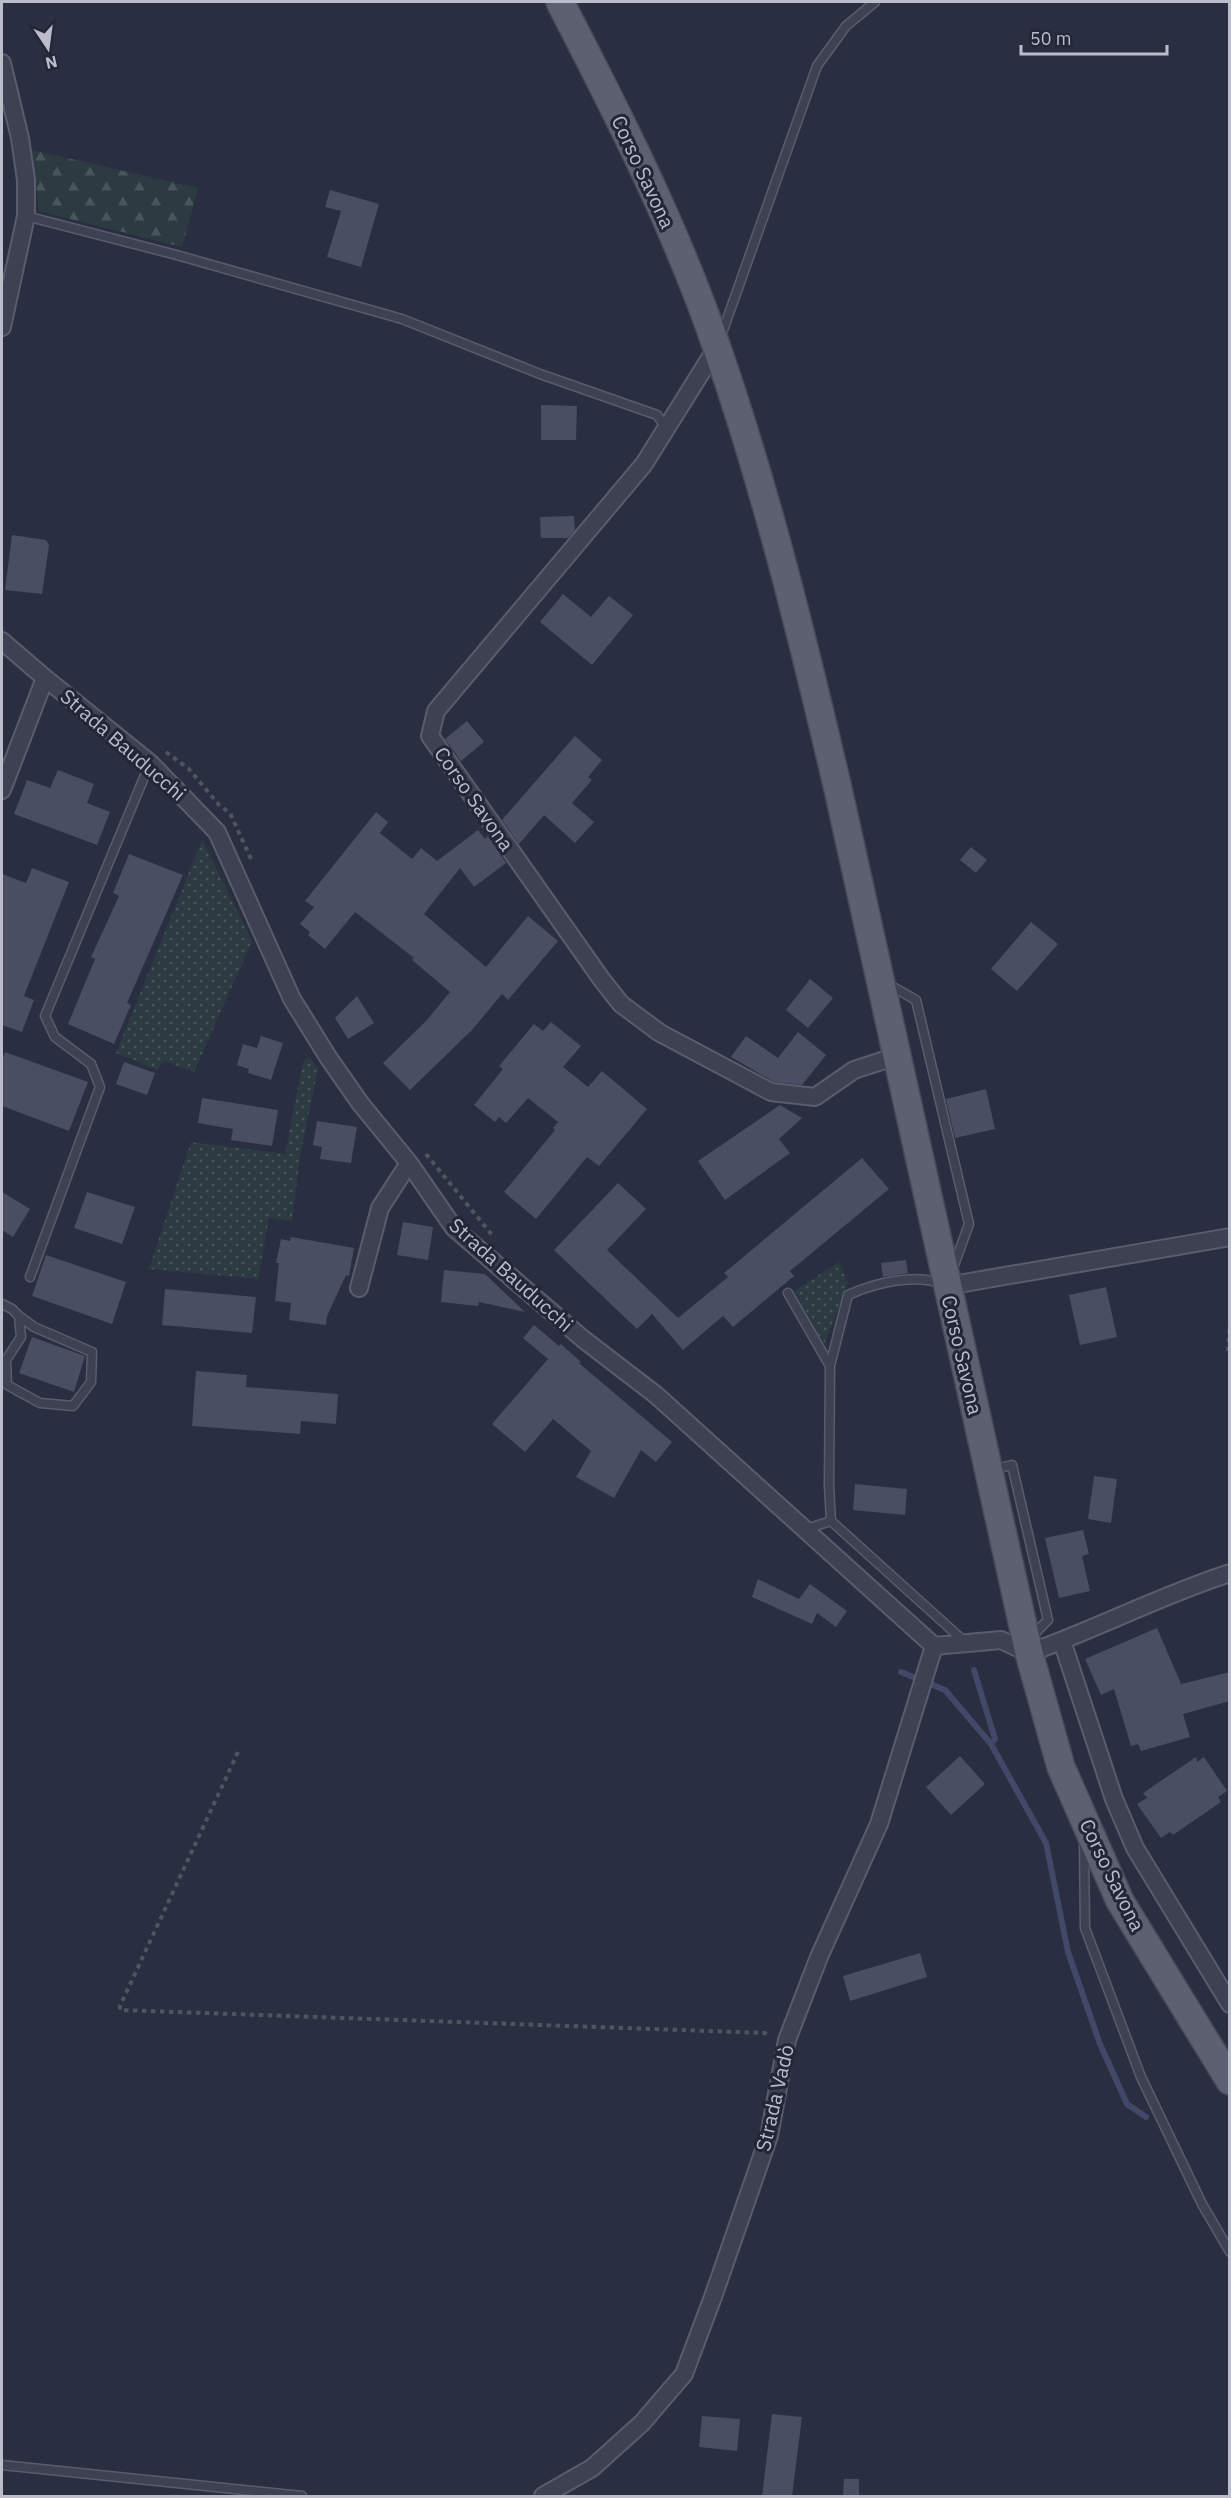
<svg xmlns="http://www.w3.org/2000/svg" width="1231" height="2498" font-family="'IBM Plex Sans',sans-serif">
<defs>
<pattern id="grass-dots" width="8" height="8" patternUnits="userSpaceOnUse" patternTransform="scale(1.5)"><rect width="8" height="8" fill="#2c3a42"/><path d="M2 2h.1M6 6h.1" fill="none" stroke="#49555c" stroke-width="1.8" stroke-linecap="round"/></pattern>
<pattern id="forest-firs" width="22" height="20" patternUnits="userSpaceOnUse" patternTransform="scale(1.5)"><rect width="22" height="20" fill="#2c3a42"/><path d="M5 1l3.5 6h-7zM16 11l3.5 6h-7z" fill="#49555c"/></pattern>
</defs>
<rect width="100%" height="100%" fill="#2a2e41"/>
<path fill="url(#grass-dots)" d="M202 840 252 941 194 1072 164 1061 157 1070 116 1053Z
M309 1056 318 1069 300 1156 292 1221 269 1218 258 1279 149 1269 191 1142 285 1154 303 1062Z
M839 1262 848 1283 824 1345 794 1291Z"/>
<path fill="url(#forest-firs)" d="M32 150 198 188 182 247 39 211Z"/>
<g fill="none" stroke-linecap="round" stroke-linejoin="round">
<path stroke="#414868" stroke-width="6" d="M974 1670 995 1739 991 1744
M901 1672 945 1690 991 1744 1046 1843 1068 1952 1100 2044 1127 2104 1146 2117"/>
</g>
<path fill="#494e63" d="M330 190 379 204 361 267 327 257 341 211 325 207Z
M541 405 577 406 576 440H541Z
M574 516 575 530 568 538H541L540 517Z
M12 535 46 540 49 545 42 594 5 590Z
M563 594 591 617 609 596 633 615 592 665 540 622Z
M467 721 484 742 461 761 445 739Z
M575 736 602 760 588 777 592 780 572 803 594 822 575 843 544 815 519 844 502 820Z
M58 770 94 784 87 803 110 812 97 845 14 814 27 780 50 788Z
M376 812 388 822 380 833 412 859 421 848 437 861 478 830 485 839 488 836 506 863 474 887 460 868 424 914 486 967 528 916 558 941 508 1000 502 994 472 1030 410 1090 383 1063 426 1021 450 992 412 960 414 958 355 912 325 949 308 935 310 932 300 924 314 907 305 901Z
M971 847 987 860 976 873 960 860Z
M129 854 183 875 127 1003 131 1005 114 1044 68 1024 95 959 91 957 119 896 113 893Z
M32 868 69 882 24 996 34 1000 22 1032 2 1025V874L26 883Z
M1031 922 1058 944 1017 991 991 969Z
M810 979 833 998 808 1028 786 1010Z
M357 996 374 1023 348 1039 335 1018Z
M551 1022 581 1046 563 1067 588 1087 602 1071 647 1109 599 1166 587 1157 536 1219 504 1192 555 1130 553 1128 558 1122 528 1098 506 1123 499 1117 495 1122 474 1105 503 1069 499 1066 534 1024 543 1031Z
M798 1032 826 1055 802 1085 774 1082 731 1057 746 1036 778 1058Z
M261 1036 283 1043 271 1080 248 1073 249 1069 237 1065 243 1044 257 1048Z
M5 1052 88 1082 69 1131 2 1106V1061Z
M124 1062 155 1073 147 1095 116 1084Z
M986 1089 995 1129 955 1138 946 1099Z
M202 1098 278 1110 272 1146 231 1140 233 1129 198 1123Z
M780 1105 802 1118 779 1139 790 1153 725 1200 698 1161Z
M317 1121 357 1127 351 1163 320 1159 322 1147 313 1145Z
M862 1158 889 1189 790 1271 794 1276 733 1327 723 1316 683 1350 652 1314 637 1329 554 1250 618 1183 646 1209 607 1250 678 1318 728 1277 724 1273Z
M2 1192 30 1209 13 1237 2 1230Z
M87 1192 135 1207 122 1244 74 1228Z
M403 1222 433 1227 428 1260 397 1255Z
M291 1237 354 1248 349 1276 346 1275 327 1316 326 1325 289 1320 291 1303 275 1301 279 1263H276L281 1239 290 1241Z
M46 1255 126 1282 112 1324 32 1296Z
M906 1260 908 1273 883 1277 881 1263Z
M444 1270 485 1274 525 1312 479 1302 478 1306 441 1302Z
M1106 1287 1117 1337 1080 1345 1069 1295Z
M165 1289 256 1297 252 1333 162 1325Z
M534 1325 559 1346 561 1344 581 1362 579 1363 672 1442 656 1462 641 1450 614 1498 576 1477 591 1451 553 1419 525 1452 492 1424 548 1359 523 1338Z
M32 1337 85 1356 74 1392 19 1373Z
M196 1371 247 1375 246 1387 338 1394 336 1424 301 1421 300 1434 192 1426Z
M1094 1476 1117 1479 1111 1523 1088 1519Z
M855 1484 907 1489 905 1515 853 1510Z
M1083 1530 1089 1554 1082 1556 1090 1591 1059 1598 1045 1538Z
M758 1579 799 1599 810 1584 847 1611 836 1627 817 1613 812 1624 752 1597Z
M1157 1628 1181 1684 1230 1672V1701L1183 1714 1190 1737 1141 1751 1138 1744 1131 1746 1114 1689 1101 1695 1085 1659Z
M960 1756 985 1784 951 1815 926 1787Z
M1196 1757 1197 1762 1204 1757 1227 1791 1218 1797 1221 1802 1173 1835 1170 1832 1161 1838 1137 1804 1147 1798 1143 1793Z
M920 1953 927 1977 850 2001 843 1976Z
M772 2414 802 2417 792 2496H762Z
M702 2416 740 2419 737 2451 699 2447Z
M844 2479H859V2496H843Z"/>
<g fill="none" stroke-linecap="round" stroke-linejoin="round">
<g stroke="#595c6c" stroke-width="11">
<path id="lane" d="M26 216 173 254 402 319 540 374 657 415 667 429
M721 336 817 66 846 26 875 2
M886 983 916 1000 969 1224 952 1271
M30 1277 100 1087 91 1064 55 1037 45 1016 150 763
M942 1284C914 1273 875 1283 848 1295L830 1366 829 1485 831 1521 965 1642
M788 1293 830 1366
M2 1304 12 1309 19 1316 21 1337 6 1360 7 1385 40 1403 73 1406 91 1382 92 1352 34 1327 19 1316
M991 1470 1012 1465 1048 1620 1031 1637
M806 1529 831 1521
M1084 1842 1085 1928 1141 2077 1202 2204 1230 2252
M2 2465 302 2496"/>
</g>
<g stroke="#595c6c" stroke-width="20">
<path id="street" d="M2 63 20 138 26 180V216L2 327
M717 347 644 464 436 711 430 736 602 980 621 1004 660 1033 771 1092 815 1097 854 1070 897 1056
M2 641 45 678 150 763 217 832 292 999 328 1057 360 1103 409 1163 454 1228 583 1339 656 1395 934 1646 1001 1640 1029 1653C1097 1629 1161 1595 1230 1573
M2 790 45 678
M947 1286 1230 1237
M359 1288 380 1208 409 1163
M1062 1641 1114 1799 1135 1848 1230 2004
M543 2496 592 2468 642 2423 684 2374 713 2297 769 2136 787 2040 819 1957 879 1824 934 1646"/>
</g>
<g stroke="#484a5b" stroke-width="30">
<path id="primary" d="M560 2C618 114 676 228 717 348 767 492 803 640 838 789L1029 1653 1061 1767 1120 1901 1230 2081"/>
</g>
<path stroke="#4a575f" stroke-width="4" stroke-dasharray="4.5 4.5" stroke-linecap="butt" d="M166 752 189 769 219 805 230 813 251 859
M426 1154 493 1236
M1228 1351 1230 1321
M238 1752 120 2006V2010L765 2033 770 2036"/>
<use href="#lane" stroke="#3e4151" stroke-width="8"/>
<use href="#street" stroke="#3e4151" stroke-width="16"/>
<use href="#primary" stroke="#5c6071" stroke-width="27"/>
</g>
<g text-anchor="middle" stroke-width="6" stroke-linejoin="round" paint-order="stroke">
<g font-size="20" fill="#bbbdcb" stroke="#232637">
<text transform="translate(643 172) rotate(65)" y="7">Corso Savona</text>
<text transform="translate(123 745) rotate(41)" y="7">Strada Bauducchi</text>
<text transform="translate(474 799) rotate(55)" y="7">Corso Savona</text>
<text transform="translate(511 1275) rotate(42)" y="7">Strada Bauducchi</text>
<text transform="translate(962 1355) rotate(77)" y="7">Corso Savona</text>
<text transform="translate(1112 1875) rotate(64)" y="7">Corso Savona</text>
<text transform="translate(775 2098) rotate(-77)" y="7">Strada Vadò</text>
</g>
</g>
<rect width="1231" height="2498" fill="none" stroke="#bbbdcb" stroke-width="6"/>
<g transform="translate(48 48) rotate(167)" stroke="#232637" stroke-width="4.5" paint-order="stroke">
<path d="M0-4.5L10 22L0 15L-10 22Z" fill="#bbbdcb"/>
<text y="-9" font-size="16" font-weight="bold" text-anchor="middle" fill="#bbbdcb">N</text>
</g>
<path d="M1021 45v9h146v-9" fill="none" stroke="#bbbdcb" stroke-width="3"/>
<text x="1030" y="45" font-size="18" fill="#bbbdcb" stroke="#232637" stroke-width="4.5" paint-order="stroke">50 m</text>
</svg>
